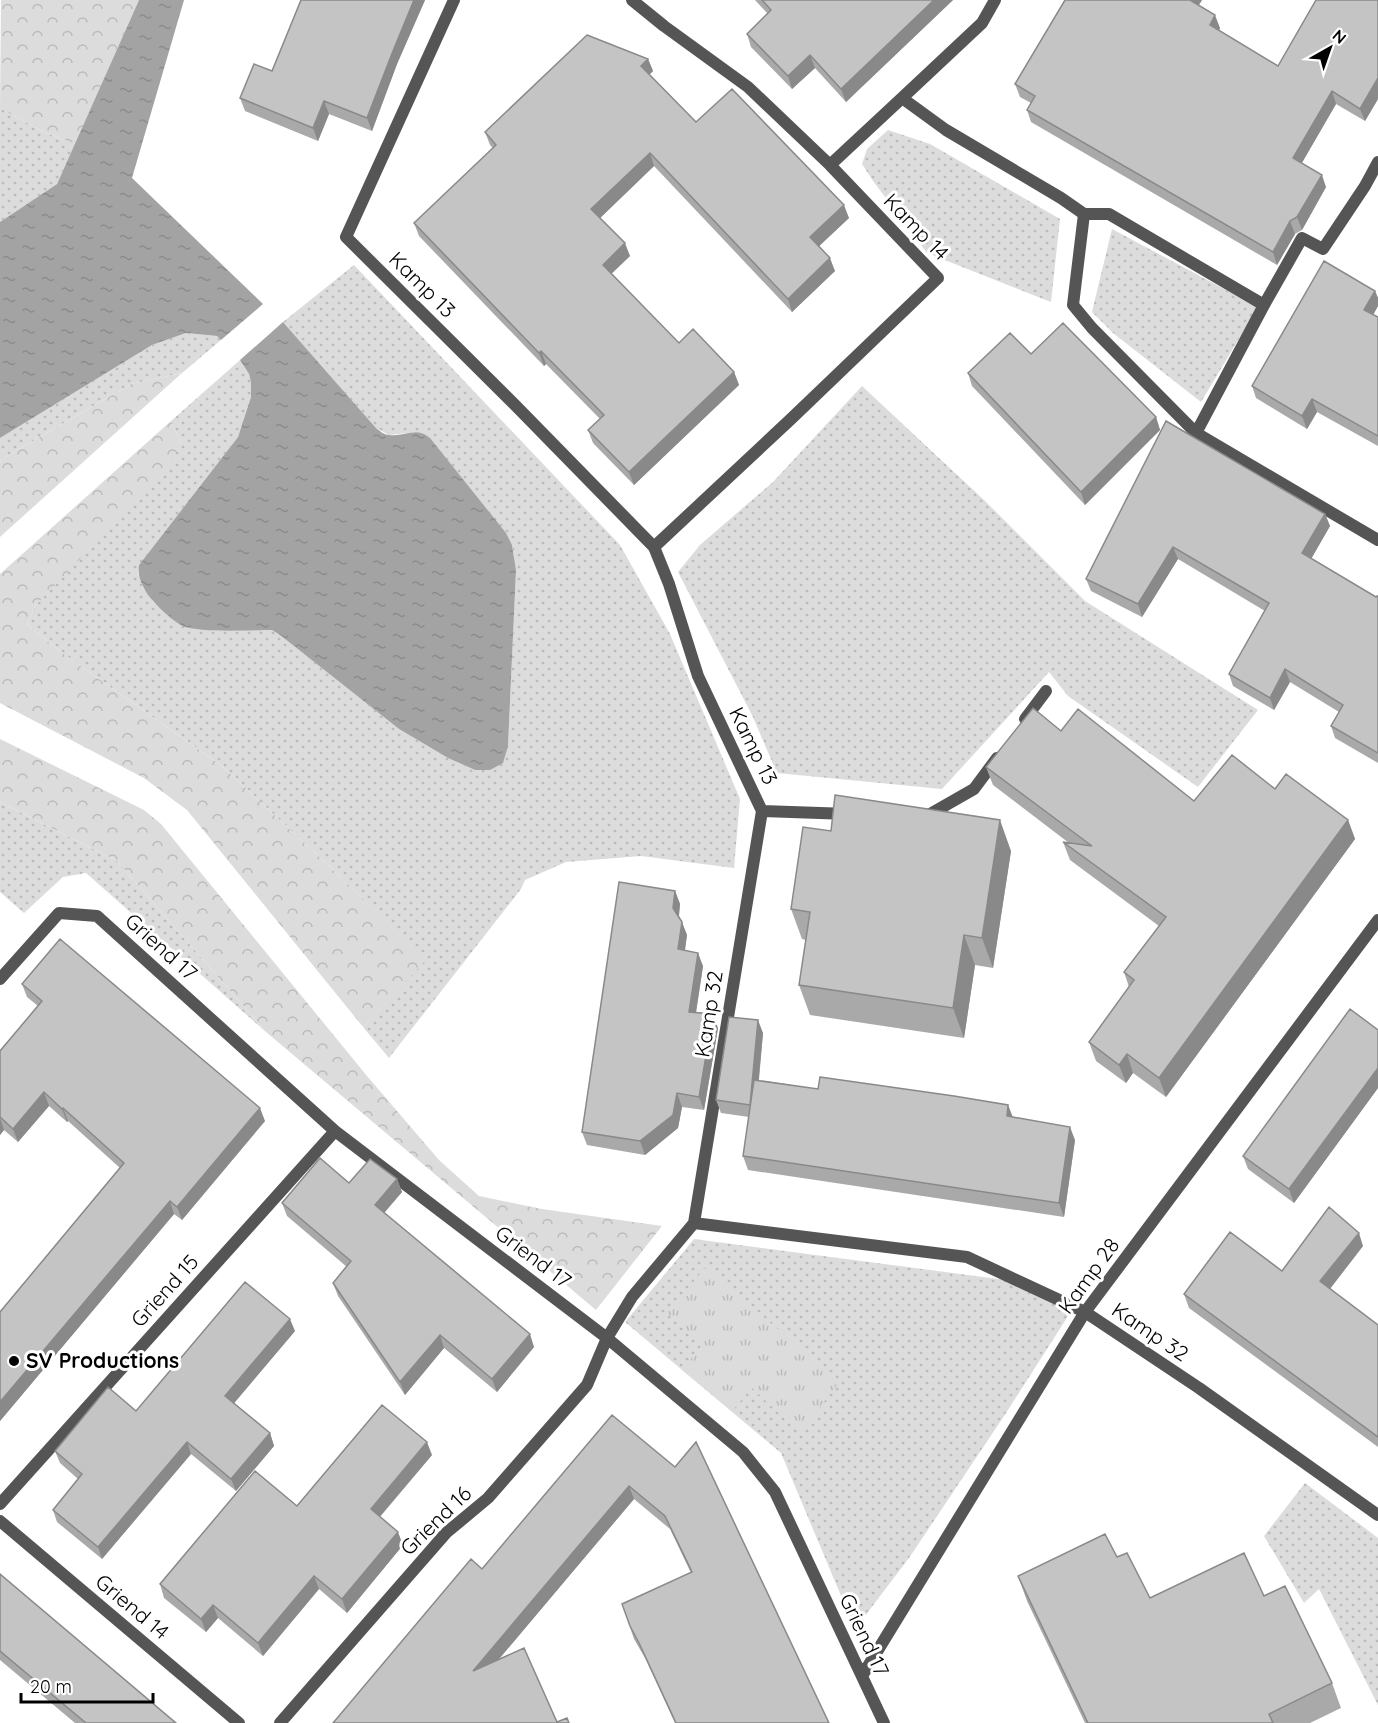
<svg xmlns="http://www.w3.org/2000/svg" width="1378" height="1723" font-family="Quicksand,sans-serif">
<defs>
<pattern id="grass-dots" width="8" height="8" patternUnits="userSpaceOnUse" patternTransform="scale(1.5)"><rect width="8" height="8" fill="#dcdcdc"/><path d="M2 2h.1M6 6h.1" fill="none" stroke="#bbb" stroke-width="1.8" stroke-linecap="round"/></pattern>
<pattern id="forest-crowns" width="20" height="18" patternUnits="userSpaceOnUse" patternTransform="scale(1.5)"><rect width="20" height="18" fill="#dcdcdc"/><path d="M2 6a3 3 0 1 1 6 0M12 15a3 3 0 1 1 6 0" fill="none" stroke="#bbb"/></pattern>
<pattern id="park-tufts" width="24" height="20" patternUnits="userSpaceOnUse" patternTransform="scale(1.5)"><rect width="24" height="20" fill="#dcdcdc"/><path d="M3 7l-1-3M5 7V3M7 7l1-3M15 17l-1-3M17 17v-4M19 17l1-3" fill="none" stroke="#bbb"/></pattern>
<pattern id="water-ripples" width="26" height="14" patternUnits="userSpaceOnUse" patternTransform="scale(1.5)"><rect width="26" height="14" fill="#a3a3a3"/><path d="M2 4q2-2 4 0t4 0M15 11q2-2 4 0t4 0" fill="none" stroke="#8b8b8b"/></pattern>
</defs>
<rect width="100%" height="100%" fill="#fff"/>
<path fill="url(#grass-dots)" d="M0 108 44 132 75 144 57 184 0 222Z
M888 130 930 144 1060 219 1051 302 927 253 873 181 862 164 867 149Z
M1112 229 1258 307 1201 402 1113 333 1092 312Z
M354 265 620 545 670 634 740 799 734 868 641 856 566 862 525 880 521 889 389 1058 363 1027 425 960 329 866 222 766 72 660 27 625 35 606 181 443 171 421 240 360 249 374 251 382V397L238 437 139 565 138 573 143 587 154 603 196 629 272 630 280 635 399 729 448 758 475 770 508 746 516 570 512 545 417 432 389 435 376 428 283 322Z
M186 333 217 336 221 340 182 373 131 384 0 460V438L152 345Z
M862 386 985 501 1085 601 1258 710 1198 787 1068 696 1049 672 942 789 777 773 752 715 678 572 700 545 774 481Z
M0 802 117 861 266 1032 86 873 63 877 24 913 0 892Z
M694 1239 1006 1280 1051 1301 1070 1313 1006 1413 909 1558 855 1629 781 1453 625 1322Z
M1305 1483 1378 1538V1705L1319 1589 1304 1603 1264 1536Z"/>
<path fill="url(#forest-crowns)" d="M1 0H139L75 144 44 132 0 108Z
M182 373 0 537V460L131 384Z
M171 421 181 443 168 467 35 606 27 625 72 660 222 766 329 866 426 960 363 1027 187 810 144 778 0 703V574Z
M0 739 144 810 161 824 367 1076 439 1160 479 1196 542 1209 662 1226 596 1310 266 1032 117 861 0 802Z"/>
<path fill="url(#park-tufts)" d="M705 1268 840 1381 800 1433 752 1388 732 1411 682 1370 702 1345 667 1313Z"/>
<path fill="url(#water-ripples)" d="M139 0H184L132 178 263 304 221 340 217 336 186 333 152 345 0 438V222L57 184Z
M283 322 376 428C380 431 384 435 389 435 406 437 415 426 430 438L506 533 512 545 516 570 508 746 503 763 490 770H475L448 758 399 729 280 635 272 630C251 630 199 633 183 626 172 621 155 604 148 595 142 585 137 576 139 565L238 437 251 397V382L249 374 240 360Z"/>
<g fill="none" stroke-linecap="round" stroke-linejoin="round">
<path stroke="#555" stroke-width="12" d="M454 0 346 237 517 407 654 547 669 584 698 676 762 811 849 814
M632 0 664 26 748 87 830 165
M995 0 982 23 902 98 946 130 1061 198 1084 214 1073 305 1092 328 1196 433 1378 540
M1084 214H1109L1264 305
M1196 433 1264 305 1302 238 1323 249 1365 186 1378 162
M654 547 792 418 938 278 830 165 902 98
M1025 719 1046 691
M921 817H925L974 789 997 758
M0 979 59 913 97 916 335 1131 607 1338 743 1452 775 1492 884 1723
M694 1223 967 1257 1085 1312 1199 1388 1378 1515
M0 1504 335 1131
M0 1521 239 1723
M862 1676 1085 1312 1378 920
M280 1723 446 1533 488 1498 587 1385 607 1338 632 1297 694 1223 762 811"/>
</g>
<path fill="#a9a9a9" d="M301 0H425L397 64 372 131 329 114 318 141 245 111 240 98 272 71Z
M755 0H953L846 102 815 68 792 89 751 47 747 34 768 14Z
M1065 0H1202L1199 5 1220 28 1219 31 1278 66 1378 0V99L1365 121 1336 104 1302 163 1326 187 1302 230 1295 234 1277 265 1031 122 1027 110 1031 103 1020 97 1015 84Z
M648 59 653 71 649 75 696 122 849 218 819 246 835 271 792 312 654 166 600 218 630 256 611 274 679 343 734 372 739 385 634 485 593 443 588 430 600 419 546 364 544 366 419 236 414 223 493 148 490 145 485 132Z
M1375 291 1378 298V306L1373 315 1378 317V446L1317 412 1307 429 1256 398 1252 386Z
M1031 354 1156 417 1160 430 1085 505 972 386 968 373Z
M1166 421 1325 514 1330 526 1311 559 1376 597 1378 596V763L1335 738 1331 726 1339 712 1290 682 1274 710 1233 686 1229 674 1265 611 1178 559 1142 617 1091 591 1086 579Z
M1061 731 1194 801 1275 789 1348 820 1355 839 1166 1097 1133 1073 1126 1083 1096 1061 1089 1042 1129 987 1124 972 1159 926 1070 860 1063 842 1069 843 993 785 986 767Z
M831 831 1011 851 993 968 975 965 964 1038 810 1015 799 985 806 940 802 939 791 909Z
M675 891 680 904 679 917 687 935 685 950 703 966 696 1013 718 1028 704 1110 682 1107 678 1128 645 1155 587 1145 582 1132Z
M22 984 265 1121 182 1220 174 1214 0 1421V1312L120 1168 68 1121 67 1122 49 1106 18 1142 4 1130 0 1135V1051L38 1006 27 997Z
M1378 1030V1088L1294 1203 1248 1169 1243 1156Z
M763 1033 759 1080 818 1089 1008 1105 1013 1117 1075 1140 1064 1217 748 1170 743 1156 749 1117 721 1113 716 1100Z
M397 1179 402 1192 384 1212 534 1347 497 1392 444 1348 405 1395 338 1296 333 1283 347 1267 287 1216 282 1203 349 1183Z
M1363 1246 1330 1289 1378 1325V1447L1189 1308 1184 1294 1282 1271Z
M295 1331 234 1403 270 1433 274 1446 236 1491 191 1454 102 1559 57 1522 53 1510 78 1479 60 1463 55 1451Z
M612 1415 829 1723H675L645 1658 634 1639 622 1604 691 1573 670 1529 634 1499 498 1660 557 1722 569 1723H333L482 1569Z
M432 1455 380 1517 403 1545 347 1613 319 1589 263 1656 218 1618 206 1632 164 1598 160 1584 297 1506Z
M1117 1557 1150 1598 1264 1596 1332 1683 1341 1708 1310 1723H1085L1027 1601 1018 1576Z
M0 1574 176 1723H75L0 1660Z"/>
<path fill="#898989" d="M414 0H425L397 64 372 131 367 118 393 51Z
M934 0H953L846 102 841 89Z
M1190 0H1202L1194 12Z
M1215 15 1220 28 1214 38 1210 25Z
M810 55 815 68 792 89 788 76Z
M648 59 653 71 645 79 641 66Z
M1378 78V99L1365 121 1360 109Z
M1332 91 1336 104 1297 171 1293 158Z
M324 101 329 114 318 141 313 128Z
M650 153 654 166 596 222 591 209Z
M1322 175 1326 187 1302 230 1297 217Z
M844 205 849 218 815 250 810 237Z
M1290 221 1295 234 1277 265 1273 252Z
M625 243 630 256 607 278 603 265Z
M830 258 835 271 792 312 788 299Z
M1375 291 1378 298V306L1369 322 1364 310Z
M541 351 546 364 544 366 539 353Z
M734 372 739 385 634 485 629 472Z
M1312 399 1317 412 1307 429 1302 416Z
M1156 417 1160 430 1085 505 1081 492Z
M1325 514 1330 526 1307 566 1302 553Z
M1173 547 1178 559 1142 617 1138 604Z
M1285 669 1290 682 1274 710 1270 698Z
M1000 820 1011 851 993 968 982 938Z
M1348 820 1355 839 1166 1097 1159 1078Z
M675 891 680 904 678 922 673 908Z
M682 922 687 935 683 963 678 949Z
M964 935 975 965 964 1038 953 1008Z
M698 953 703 966 694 1025 689 1012Z
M713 1014 718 1028 704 1110 699 1097Z
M758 1020 763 1033 755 1118 750 1105Z
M1127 1054 1133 1073 1126 1083 1119 1065Z
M1378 1068V1088L1294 1203 1289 1189Z
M44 1092 49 1106 18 1142 13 1129Z
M677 1093 682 1107 678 1128 645 1155 640 1141Z
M1008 1105 1013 1119 1007 1116Z
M63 1108 68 1121 67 1122 62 1109Z
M260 1108 265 1121 182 1220 177 1207Z
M0 1118 4 1130 0 1135Z
M1070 1127 1075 1140 1064 1217 1059 1203Z
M397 1179 402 1192 380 1218 375 1205Z
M170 1201 174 1214 0 1421V1402Z
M1359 1233 1363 1246 1325 1295 1320 1281Z
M290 1319 295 1331 230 1408 225 1396Z
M530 1334 534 1347 497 1392 492 1379Z
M440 1335 444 1348 405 1395 400 1382Z
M270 1433 274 1446 236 1491 231 1479Z
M187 1442 191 1454 102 1559 98 1547Z
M427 1442 432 1455 375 1522 371 1509Z
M629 1486 634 1499 478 1684 473 1671Z
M398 1532 403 1545 347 1613 342 1599Z
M314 1576 319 1589 263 1656 258 1643Z
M213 1605 218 1618 206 1632 201 1619Z"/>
<path fill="#c4c4c4" stroke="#898989" stroke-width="1.5" d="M301 0H414L393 51 367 118 324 101 313 128 240 98 254 64 272 71Z
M762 0H934L841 89 810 55 788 76 747 34 771 10Z
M1065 0H1190L1215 15 1210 25 1278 66 1316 0H1378V78L1360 109 1332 91 1293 158 1322 175 1297 217 1290 221 1273 252 1027 110 1035 96 1015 84Z
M587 35 648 59 641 66 696 122 732 89 844 205 810 237 830 258 788 299 650 153 591 209 625 243 603 265 679 343 693 329 734 372 629 472 588 430 604 415 541 351 539 353 414 223 496 145 485 132Z
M1324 261 1375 291 1364 310 1378 317V436L1312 399 1302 416 1252 386Z
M1063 323 1156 417 1081 492 968 373 1010 333 1031 354Z
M1166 421 1325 514 1302 553 1376 597 1377 596H1378V753L1331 726 1343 705 1285 669 1270 698 1229 674 1269 603 1173 547 1138 604 1086 579Z
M1033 708 1061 731 1078 709 1194 801 1232 755 1275 789 1286 774 1348 820 1159 1078 1127 1054 1119 1065 1089 1042 1134 980 1124 972 1166 917 1063 842 1092 846 986 767Z
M835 795 1000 820 982 938 964 935 953 1008 799 985 810 912 791 909 803 827 831 831Z
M619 882 675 891 673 908 682 922 678 949 698 953 689 1012 713 1014 699 1097 677 1093 673 1115 640 1141 582 1132Z
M60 939 260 1108 177 1207 170 1201 0 1402V1312L124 1163 63 1108 62 1109 44 1092 13 1129 0 1117V1051L42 1001 22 984Z
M1350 1009 1378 1030V1068L1289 1189 1243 1156Z
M729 1017 758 1020 750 1105 716 1100Z
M820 1077 954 1096 1008 1105 1007 1116 1070 1127 1059 1203 743 1156 754 1080 818 1089Z
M320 1158 349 1183 370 1159 397 1179 375 1205 530 1334 492 1379 440 1335 400 1382 333 1283 351 1261 282 1203Z
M1329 1207 1359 1233 1320 1281 1378 1325V1437L1184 1294 1230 1232 1282 1271Z
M245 1282 290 1319 225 1396 270 1433 231 1479 187 1442 98 1547 53 1510 82 1474 55 1451 108 1387 136 1411Z
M382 1405 427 1442 371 1509 398 1532 342 1599 314 1576 258 1643 213 1605 201 1619 160 1584 255 1471 297 1506Z
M612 1415 675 1467 696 1442 829 1723H676L640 1645 630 1626 622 1604 692 1572 665 1516 629 1486 473 1671 524 1648 557 1722 567 1718 569 1723H333L471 1559 482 1569Z
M1105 1534 1117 1557 1127 1553 1150 1598 1244 1553 1264 1596 1285 1586 1332 1683 1269 1714 1273 1723H1088L1018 1576Z
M0 1574 176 1723H86L0 1651Z"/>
<circle fill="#000" stroke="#fff" stroke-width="2" cx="14" cy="1361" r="6"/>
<g text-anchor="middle" stroke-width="6" stroke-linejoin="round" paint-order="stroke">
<g font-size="21" fill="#000" stroke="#fff">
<text transform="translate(916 227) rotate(46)" y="7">Kamp 14</text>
<text transform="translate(422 285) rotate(45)" y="7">Kamp 13</text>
<text transform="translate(753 746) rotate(64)" y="7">Kamp 13</text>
<text transform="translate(161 947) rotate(42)" y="7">Griend 17</text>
<text transform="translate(709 1014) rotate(-81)" y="7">Kamp 32</text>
<text transform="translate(533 1257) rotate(37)" y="7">Griend 17</text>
<text transform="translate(1089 1276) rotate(-54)" y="7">Kamp 28</text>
<text transform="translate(165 1291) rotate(-48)" y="7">Griend 15</text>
<text transform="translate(1150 1332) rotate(34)" y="7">Kamp 32</text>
<text transform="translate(436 1521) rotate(-44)" y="7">Griend 16</text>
<text transform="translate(132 1607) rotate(40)" y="7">Griend 14</text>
<text transform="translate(864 1635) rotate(65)" y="7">Griend 17</text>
</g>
<g font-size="21" font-weight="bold" fill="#000" stroke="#fff" text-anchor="start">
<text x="26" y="1368">SV Productions</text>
</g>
</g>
<g transform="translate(1330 48) rotate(40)" stroke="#ffffff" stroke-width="4.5" paint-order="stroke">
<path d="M0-4.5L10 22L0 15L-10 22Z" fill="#000000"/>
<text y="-9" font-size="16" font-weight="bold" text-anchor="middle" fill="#000000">N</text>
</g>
<path d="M21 1693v9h132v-9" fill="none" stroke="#000000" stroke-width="3"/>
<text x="30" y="1693" font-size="18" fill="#000000" stroke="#ffffff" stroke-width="4.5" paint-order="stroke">20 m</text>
</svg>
